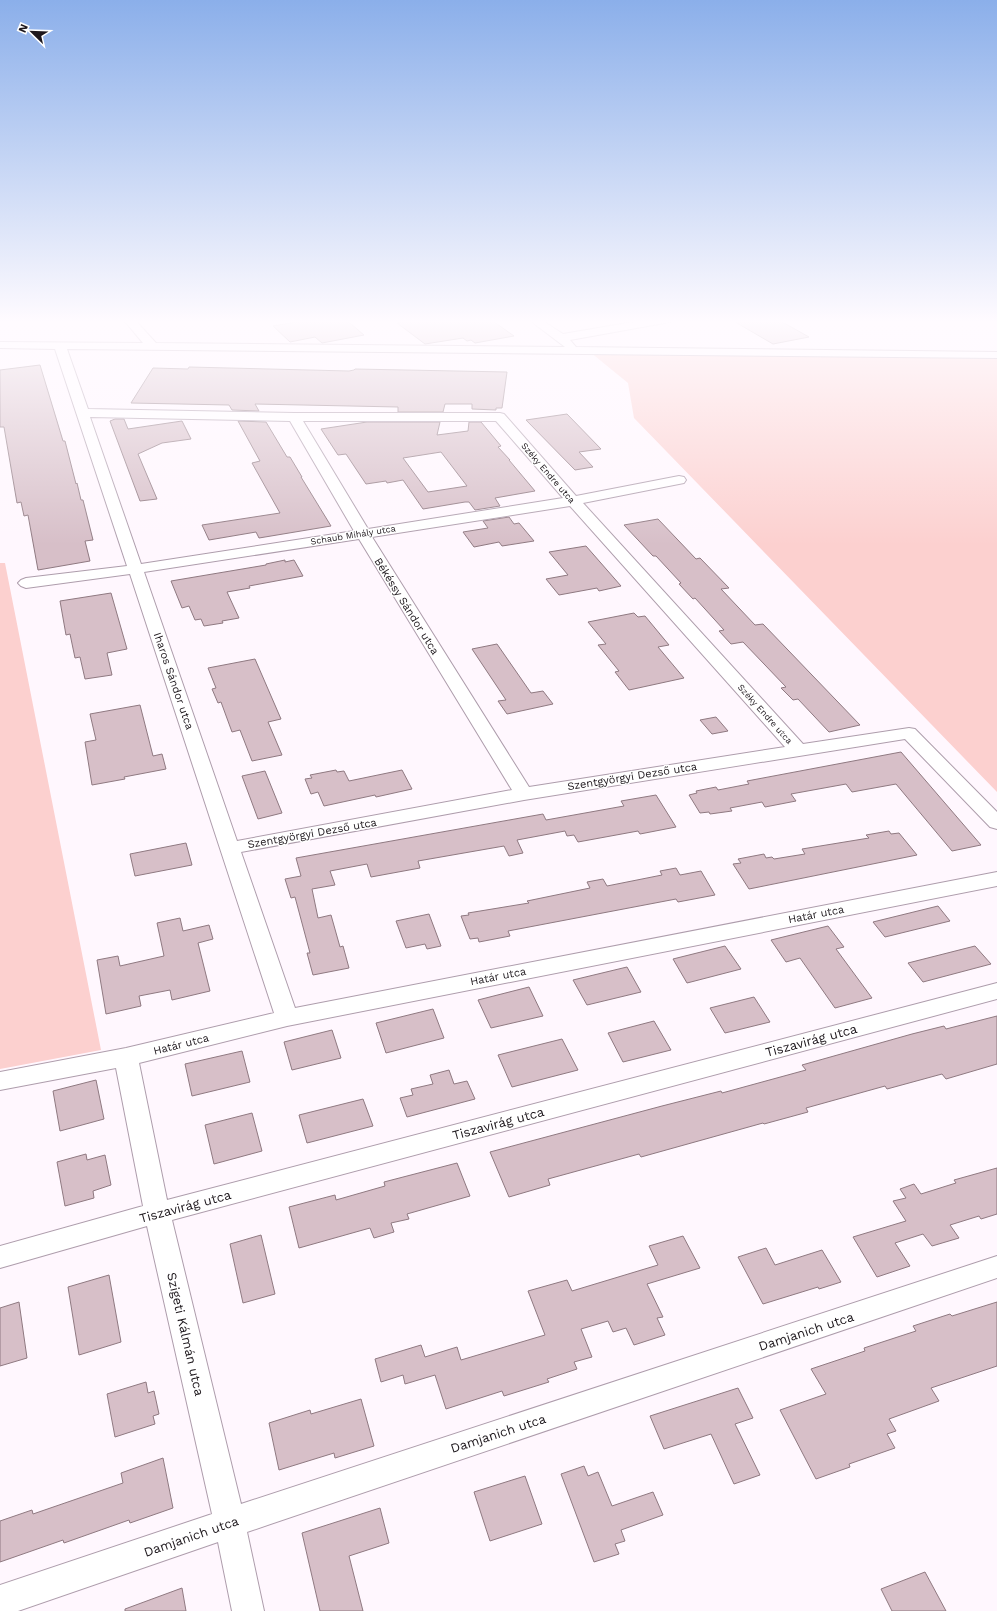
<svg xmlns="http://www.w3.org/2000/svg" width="997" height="1611" font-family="'Work Sans',sans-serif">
<rect width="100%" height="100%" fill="#fff7fe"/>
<path fill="#fcd0cf" d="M590 352 997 359V792L634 418 628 383Z
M0 563H5L101 1050 0 1069Z"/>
<path fill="#d7bfc8" stroke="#8f7981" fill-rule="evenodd" d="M315 319H345L364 335 322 343 315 337 290 342 273 326Z
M397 319H490L514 336 475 343 471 340 467 341 463 338 425 344 397 323 402 322Z
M730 319H777L809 337 773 344Z
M40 365 63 441H65L76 484 77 483 81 500H83L93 540 85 541 90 561 38 570 28 515 24 516 21 502 17 503 4 427H0V370Z
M189 367 349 371 354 370 355 369 507 372 502 408H496V410L472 409V404H445L443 412H398V407L255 404 259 411 232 410 229 405 131 403 153 368 188 369Z
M567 414 601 449 579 452 593 467 575 470 526 420Z
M115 419H124L128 429 182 421 191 439 162 443 138 454 157 499 140 501 110 421Z
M238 421 266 422 287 457H290L302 477H301L331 526 259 538 256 532 209 540 202 525 280 513 252 463 260 461Z
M367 422H440L437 435 468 431 469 422H481L501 446 498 447 510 460H509L535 491 495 498 500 506 475 510 469 502H465L423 509 403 480 387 483 386 481 366 484 346 454 338 455 321 429ZM441 452 467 486 428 492 403 458Z
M509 517 514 524 519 523 534 541 502 546 499 542 474 547 463 532 488 528 483 521Z
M658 519 696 559 700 558 729 588 721 589 755 625 763 624 860 725 829 732 798 699 793 700 781 688 786 687 743 642 731 644 719 631 724 630 695 598 693 599 679 584 681 583 656 556H653L624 525Z
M586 546 621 586 599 591 597 588 559 595 546 579 568 575 549 552Z
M285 560V562L294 560 303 576 249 586 250 588 227 592 239 618 222 621 223 623 204 626 201 619 195 620 189 606 182 608 171 581 266 565V564Z
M111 593 127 649 107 653 112 675 85 679 80 657 75 658 70 634 66 635 60 601Z
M634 613 638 617 645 616 669 645 658 647 684 678 629 690 615 672 619 671 598 645 606 644 588 622Z
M497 644 531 693 543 691 553 704 507 714 498 701 506 700 472 649Z
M255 659 281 719 268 722 282 755 252 761 240 730 232 732 221 702 218 703 212 689 216 688 208 668Z
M140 705 153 756 162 754 166 769 124 777 125 779 92 785 85 742 96 740 90 714Z
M716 717 728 731 712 734 700 720Z
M901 752 981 845 952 851 896 784 852 792 846 784 791 794 796 801 765 807 762 802 730 808 732 811 710 814 709 812 700 813 689 795 697 793 696 791 716 787 718 790 749 784 747 781Z
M336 770 337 772 344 771 349 781 402 770 412 789 376 797 375 795 324 806 318 792 311 794 305 779 312 778 310 775Z
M265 771 282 813 258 819 242 776Z
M656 795 676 827 640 834 638 831 578 842 574 835 567 836 565 831 517 840 523 853 509 856 504 846 418 861 420 868 371 877 367 864 330 871 335 885 312 889 318 918 331 915 340 947 343 946 349 968 313 975 307 953H310L295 897 291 898 285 879 301 876 296 858 543 814 546 820 624 806 621 801Z
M889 831 891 834 899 833 917 855 749 889 733 864 741 863 738 859 764 854 766 858 772 857 774 859 805 854 802 849 869 838 866 835Z
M186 843 192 865 135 876 130 854Z
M676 868 680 875 701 871 715 895 678 902 676 899 508 931 510 936 479 942 478 938 470 939 461 916 469 915 468 913 529 903 527 901 590 888 587 882 603 879 607 886 662 875 660 871Z
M938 906 950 921 885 937 873 922Z
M429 914 441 946 427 949 425 944 406 948 396 921Z
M180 918 183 931 209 925 213 939 198 943 210 991 172 1000 170 990 139 996 141 1006 106 1014 97 960 118 956 120 966 164 956 157 923Z
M828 926 844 947 836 949 872 998 835 1008 800 958 786 962 771 940Z
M725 946 741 969 687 983 673 959Z
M975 946 991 964 923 982 908 963Z
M627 967 641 992 587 1005 573 980Z
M529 987 543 1016 491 1028 478 1000Z
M754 997 770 1022 725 1033 710 1008Z
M433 1009 444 1038 386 1053 376 1023Z
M997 1016V1064L946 1079 942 1074 887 1089 885 1086 806 1108 808 1112 764 1124 763 1123 641 1157 639 1154 548 1179 550 1185 509 1197 490 1152 662 1106 721 1091 722 1093 806 1070 802 1065 912 1034 944 1026 946 1029Z
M654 1021 671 1050 623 1062 608 1033Z
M332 1030 341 1058 292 1070 284 1042Z
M562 1039 578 1070 512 1087 498 1055Z
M242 1051 250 1082 192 1096 185 1064Z
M449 1070 454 1084 467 1081 475 1099 407 1117 400 1098 413 1095 411 1089 433 1084 430 1075Z
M96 1080 104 1119 60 1131 53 1091Z
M363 1099 373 1126 307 1143 299 1115Z
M252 1113 262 1151 214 1164 205 1125Z
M86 1154 87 1160 105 1155 111 1185 93 1191 94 1198 65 1206 57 1162Z
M457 1163 470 1196 407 1214 409 1219 391 1223 394 1232 374 1238 370 1228 299 1248 289 1207 335 1195 336 1200 385 1186 384 1182Z
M997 1168V1214L981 1219 979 1216 950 1225 959 1238 932 1246 923 1234 895 1243 910 1266 877 1277 853 1237 906 1221 893 1201 906 1198 900 1189 914 1184 921 1194 956 1183 954 1180Z
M261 1235 275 1294 243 1303 230 1244Z
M683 1236 700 1268 647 1284 663 1317 657 1318 665 1335 634 1345 626 1328 613 1332 608 1321 581 1329 592 1357 574 1362 577 1369 547 1379 549 1382 504 1396 502 1391 446 1409 435 1375 405 1384 403 1375 381 1382 375 1359 421 1345 425 1357 457 1347 461 1360 545 1335 528 1291 567 1280 572 1291 658 1265 649 1246Z
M766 1248 775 1265 822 1250 841 1282 819 1289 818 1287 763 1304 738 1257Z
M109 1275 121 1342 79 1355 68 1287Z
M19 1302 27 1358 0 1366V1308Z
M997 1302V1366L931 1388 939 1401 889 1419 896 1431 887 1434 895 1448 849 1464 850 1467 816 1479 780 1410 826 1394 811 1369 865 1351 864 1348 916 1331 913 1326 950 1314 952 1316Z
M146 1382 148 1393 154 1391 159 1414 153 1416 155 1424 115 1437 107 1394Z
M738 1388 753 1418 735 1424 760 1475 734 1484 711 1434 664 1449 650 1416Z
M361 1399 374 1446 335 1458 334 1453 279 1470 269 1423 310 1410 311 1414Z
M163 1458 173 1508 130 1523 129 1520 64 1543 63 1540 0 1562V1521L32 1510 33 1514 123 1483 121 1473Z
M584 1466 588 1476 598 1472 612 1506 653 1492 663 1515 621 1530 625 1541 615 1544 619 1554 594 1562 561 1474Z
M525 1476 542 1524 490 1541 474 1492Z
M380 1508 389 1543 349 1556 363 1611H320L302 1533Z
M925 1572 946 1611H892L881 1589Z
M182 1588 186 1611H125V1609Z"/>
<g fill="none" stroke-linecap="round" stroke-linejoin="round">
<g stroke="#ae9dac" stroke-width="2">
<path id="minor" d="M123 319H134L156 343 565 347 528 319H540L563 334 651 319H675L670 322 570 340 576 347 997 352V358L67 349 88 409 294 413H500L504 414 576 496 679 476 684 477 686 480 684 483 583 503 803 744 909 728 915 729 997 812V829L990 827 905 739 524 800 241 852 295 1008 997 872V886L287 1026 139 1063 167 1200 997 983V999L172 1220 241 1504 997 1256V1278L247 1532 264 1611H232L218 1542 18 1611H0V1585L212 1514 147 1226 0 1268V1246L143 1206 116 1068 0 1090V1072L126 1048 274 1013 130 574 26 588 21 586 18 583 21 580 26 578 127 566 55 349 0 348V342L143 343ZM90 417 290 421 354 531 141 564ZM303 421H496L563 498 368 529ZM570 506 785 747 529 787 372 537ZM359 539 512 790 237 841 144 572Z"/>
</g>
<use href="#minor" fill="#fff" fill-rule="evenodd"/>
</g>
<linearGradient id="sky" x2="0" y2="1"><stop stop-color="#8bafea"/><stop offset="0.59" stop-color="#fffbff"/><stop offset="1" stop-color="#fffbff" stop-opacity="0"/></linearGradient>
<rect width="997" height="545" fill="url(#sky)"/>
<g text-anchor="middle" stroke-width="3" stroke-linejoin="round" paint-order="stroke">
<g font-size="9" fill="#1d171c" stroke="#fff">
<text transform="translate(548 473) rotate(49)" y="3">Széky Endre utca</text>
<text transform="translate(353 535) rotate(-9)" y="3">Schaub Mihály utca</text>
<text transform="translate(765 714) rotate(48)" y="3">Széky Endre utca</text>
</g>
<g font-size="11" fill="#1d171c" stroke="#fff">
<text transform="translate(407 606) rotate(58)" y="4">Békéssy Sándor utca</text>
<text transform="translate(174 681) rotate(71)" y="4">Iharos Sándor utca</text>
<text transform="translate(632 776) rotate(-9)" y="4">Szentgyörgyi Dezső utca</text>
<text transform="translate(312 833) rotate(-10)" y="4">Szentgyörgyi Dezső utca</text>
<text transform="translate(816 914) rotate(-11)" y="4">Határ utca</text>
<text transform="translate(498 976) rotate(-11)" y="4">Határ utca</text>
<text transform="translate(181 1044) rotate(-14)" y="4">Határ utca</text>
</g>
<g font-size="13" fill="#1d171c" stroke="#fff">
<text transform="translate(811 1040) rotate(-15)" y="5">Tiszavirág utca</text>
<text transform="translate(498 1123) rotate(-15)" y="5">Tiszavirág utca</text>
<text transform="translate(185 1206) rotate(-15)" y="5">Tiszavirág utca</text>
<text transform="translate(806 1331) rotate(-18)" y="5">Damjanich utca</text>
<text transform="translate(186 1334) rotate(77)" y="5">Szigeti Kálmán utca</text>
<text transform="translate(498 1433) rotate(-18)" y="5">Damjanich utca</text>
<text transform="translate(191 1536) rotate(-19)" y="5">Damjanich utca</text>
</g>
</g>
<g transform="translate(32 32) rotate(293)" stroke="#ffffff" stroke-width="3" paint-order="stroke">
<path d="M0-3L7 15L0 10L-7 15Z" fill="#1d171c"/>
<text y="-6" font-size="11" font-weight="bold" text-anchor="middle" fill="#1d171c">N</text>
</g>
</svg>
